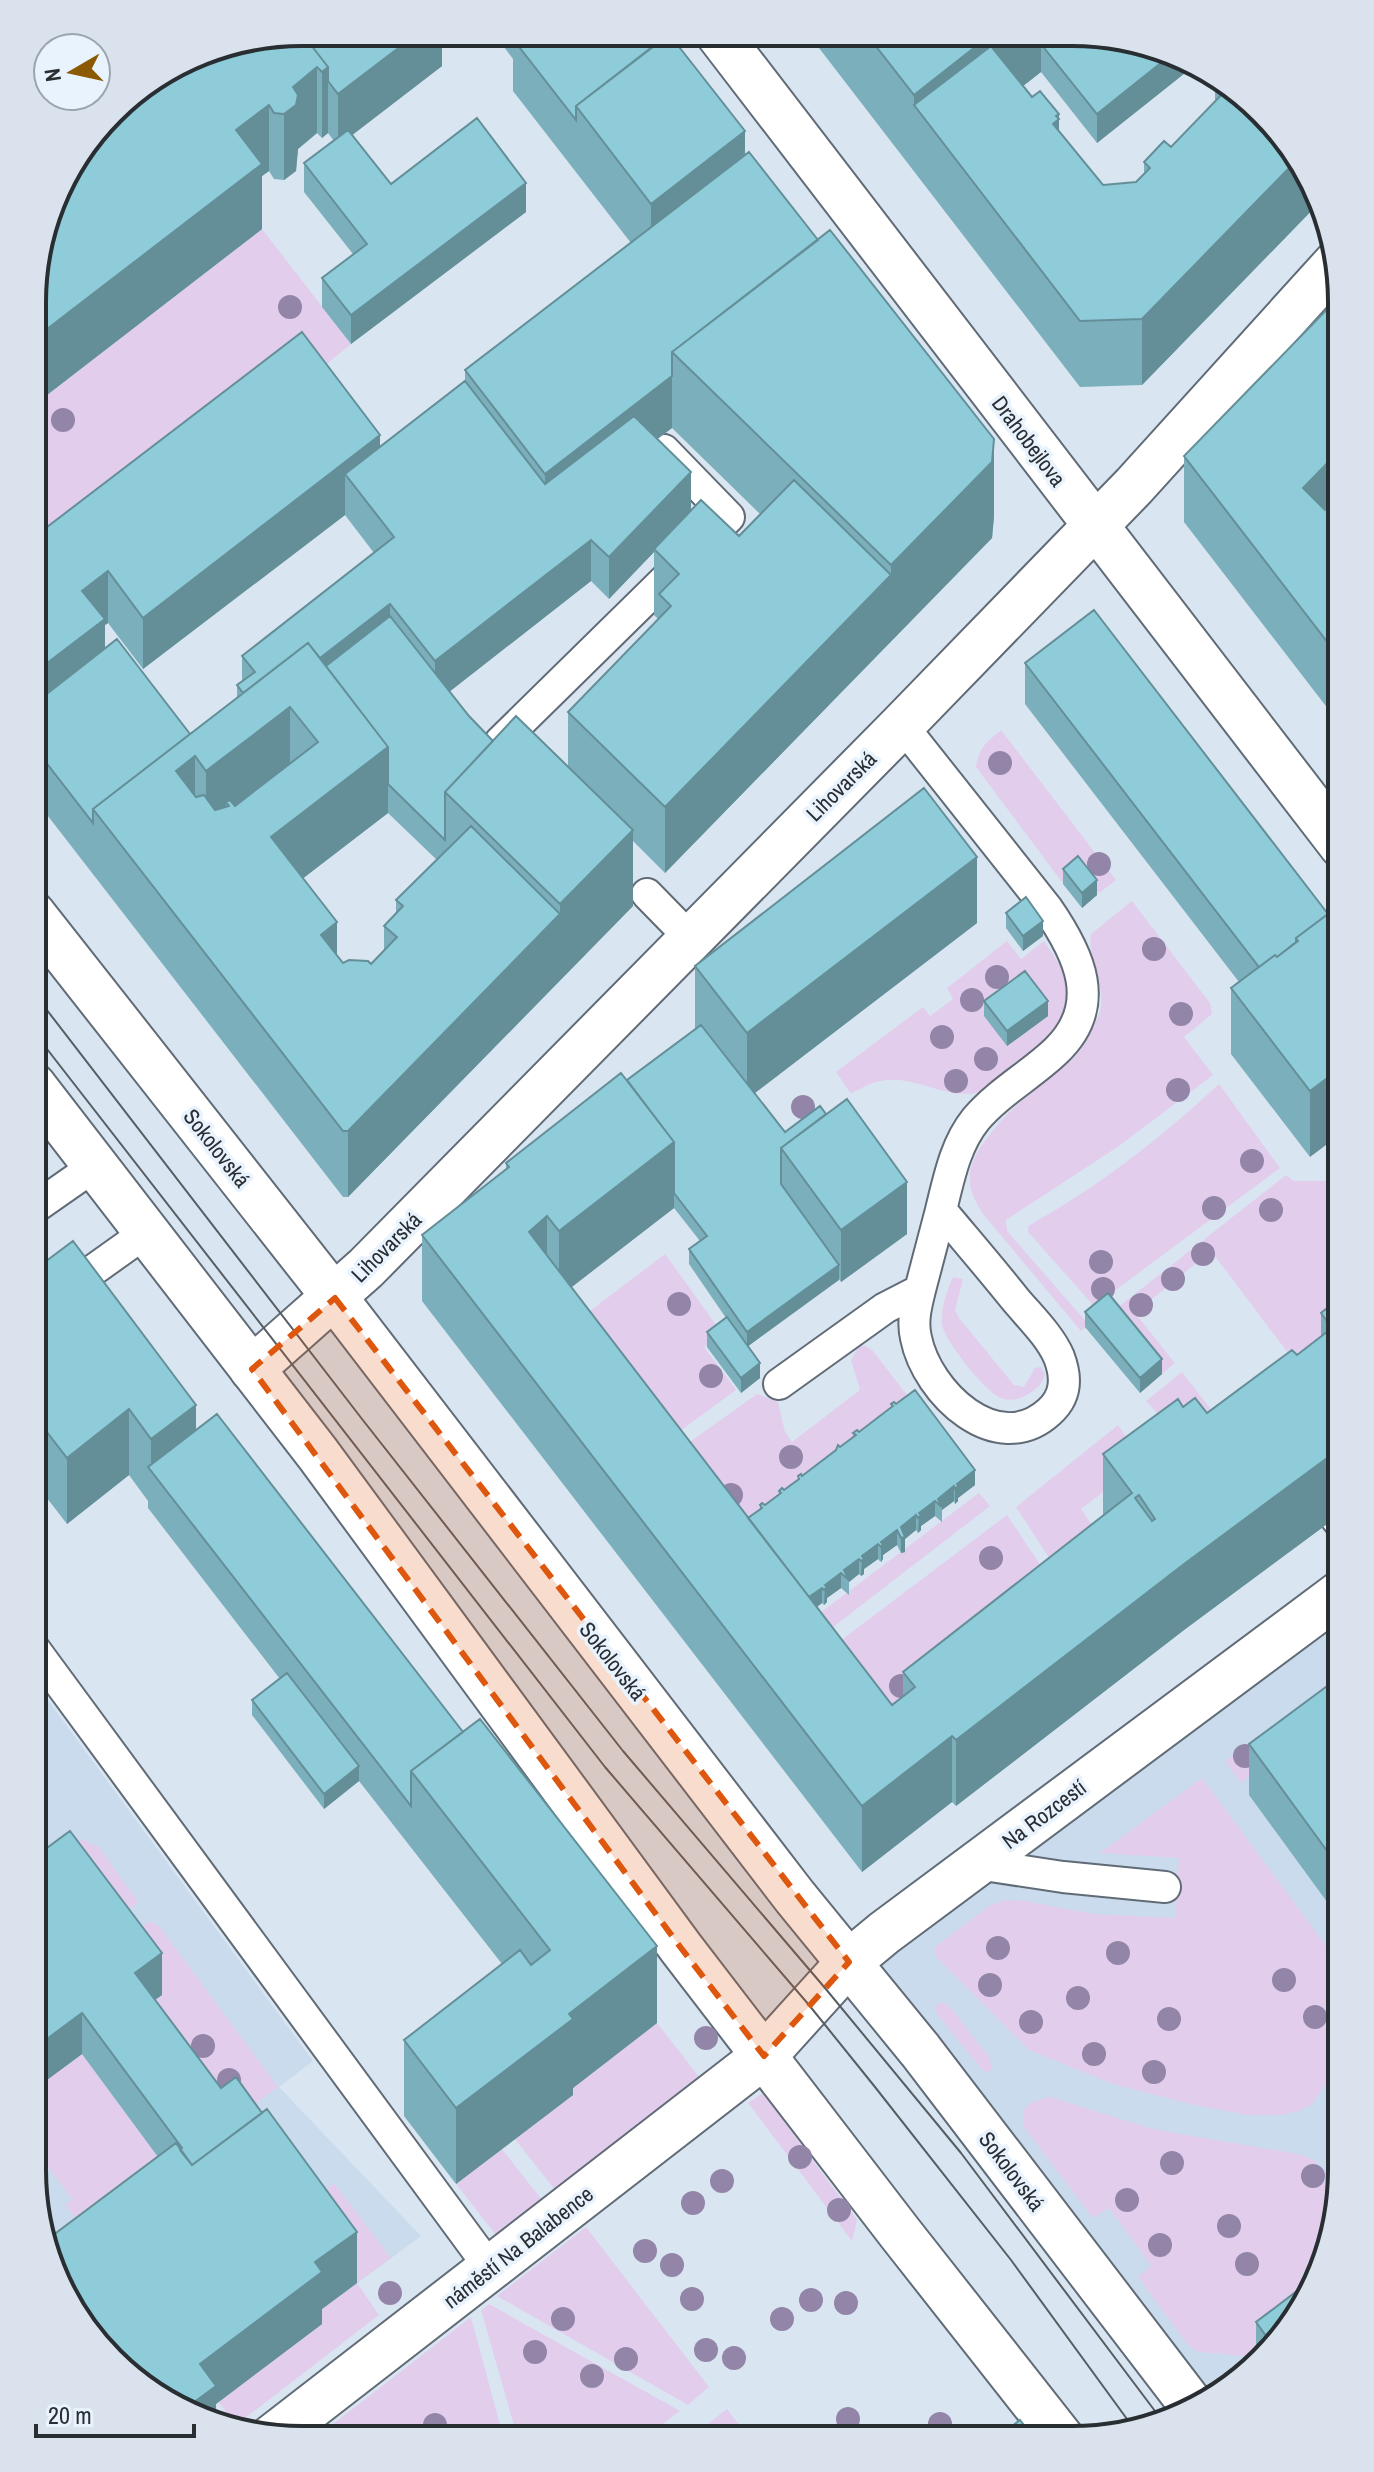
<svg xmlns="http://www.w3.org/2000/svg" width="1374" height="2472" font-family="'Archivo Narrow',sans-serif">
<rect width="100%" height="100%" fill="#d9e6f2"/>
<path fill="#c9dbec" d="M1342 1622 1341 2188 1322 2273 1286 2335 1236 2384 1205 2401 876 1967Z
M33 1680 313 2061 279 2087 421 2236 316 2314 47 2257 32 2170Z"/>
<path fill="#e2cdec" d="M262 229 351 344 302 384 34 548V405Z
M1001 730 1116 880 1099 893 1079 869 1062 882 976 767C978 748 988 741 1001 730Z
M1132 901 1210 1003 1212 1014 1184 1037 1213 1075 1119 1146 1006 1220 1007 1231 1089 1325 1081 1331 983 1214C965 1186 965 1169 984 1142 1001 1118 1021 1100 1044 1082 1055 1073 1068 1065 1077 1054 1086 1044 1092 1030 1098 1017 1110 989 1086 961 1091 934Z
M1007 941 1021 959 1044 941C1051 951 1059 962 1063 973 1082 1026 1021 1063 987 1090 951 1105 916 1073 880 1081 869 1083 860 1089 851 1094L836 1072 923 1007 930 1016 953 999 947 988Z
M1219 1084 1280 1168 1094 1306 1028 1232V1226C1098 1187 1161 1138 1219 1084Z
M1286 1175 1294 1181H1328L1342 1192V1332L1298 1366 1211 1251 1135 1313 1175 1363 1162 1374 1112 1312Z
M665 1254 722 1333 704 1347 736 1390 669 1439 578 1320Z
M953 1277 963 1279 955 1310 959 1318 1014 1385 1024 1387 1035 1368 1041 1367 1045 1374C1043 1382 1038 1388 1030 1393 1021 1399 1011 1402 1001 1398 984 1391 946 1342 942 1325 940 1309 947 1291 953 1277Z
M859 1346H866L873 1351 910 1399 739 1531 677 1451 757 1394 778 1402 785 1432 792 1442 860 1390 851 1360Z
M1182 1372 1244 1452 1162 1419 1146 1401Z
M1118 1425 1143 1462 1081 1509 1109 1550 1066 1584 1016 1507Z
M979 1493 990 1506 819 1638 808 1622Z
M1007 1515 1057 1590 884 1726 828 1650Z
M1342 1676V1707L1241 1783 1225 1761Z
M32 1756 45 1775 42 1790 32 1798Z
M1202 1778 1341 1966V2062L1312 2104 1299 2111 1281 2115H1248L1194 2105 1113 2084 1029 2050 936 1957 934 1948 990 1905 1006 1900 1025 1901 1093 1914 1175 1918 1179 1858 1100 1853Z
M81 1839 99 1847 138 1902 111 1926 72 1840Z
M150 1921 159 1926 278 2087 221 2129 122 1941Z
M939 2003H945L951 2008 989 2057 992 2069 989 2072 983 2071 936 2013 935 2006Z
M657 2023 700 2078 555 2190 515 2139 569 2090Z
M82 2054 182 2190 101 2251 65 2205 72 2199 32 2145V2091Z
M763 2093 857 2220 852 2241 748 2103Z
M1050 2097 1152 2129 1303 2155 1315 2161 1322 2173 1334 2221 1323 2267 1318 2261 1301 2274 1312 2289 1292 2324 1251 2355 1245 2356 1198 2352 1188 2345 1138 2277 1151 2266 1109 2208 1093 2218 1023 2126C1021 2103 1030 2102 1050 2097Z
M502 2149 542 2200 496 2235 456 2184Z
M334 2183 391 2258 357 2283 379 2315 236 2425 218 2401 301 2207Z
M586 2227 709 2387 688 2405 497 2296Z
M489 2304 680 2411 650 2434 517 2436 481 2310Z
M471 2317 503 2436 315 2438Z
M727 2409 750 2439H688Z"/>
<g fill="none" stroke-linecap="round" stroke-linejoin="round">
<g stroke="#606b76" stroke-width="34">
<path id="lane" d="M902 725 1047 908C1079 954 1104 1005 1056 1051 1031 1075 999 1092 976 1119 955 1145 949 1178 941 1210 966 1240 991 1269 1015 1299 1030 1317 1050 1336 1059 1357 1067 1378 1066 1397 1049 1412 997 1459 927 1393 916 1338 912 1322 916 1306 920 1290
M507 750 500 742 729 517 664 450
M647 894 691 939
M33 1209 96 1165
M33 1313 148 1231
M779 1384 885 1308 920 1290 941 1210
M1335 1517 1342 1526
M33 1647 490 2268
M977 1864 1063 1877 1165 1887"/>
</g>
<g stroke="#606b76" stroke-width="48">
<path id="street" d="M719 35 1342 846
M252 1369 366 1268 902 725 1134 486 1336 263
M271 2438 764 2056 849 1962 884 1933 1342 1592"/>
</g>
<g stroke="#606b76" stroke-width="48">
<path id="secondary" d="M33 914 335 1298 795 1897 920 2050 1193 2407
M33 1085 318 1454 681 1948 900 2233 1063 2440"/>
</g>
<use href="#lane" stroke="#fff" stroke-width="30"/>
<use href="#street" stroke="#fff" stroke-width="44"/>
<use href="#secondary" stroke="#fff" stroke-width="44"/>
<path stroke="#565d63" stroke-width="2" d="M33 992 362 1419 623 1751 825 1988 961 2153 1164 2423
M33 1031 605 1767 809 2005 875 2087 1011 2260 1135 2430"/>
</g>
<g fill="#9385a7">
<circle cx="290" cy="307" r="12"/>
<circle cx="63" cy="420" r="12"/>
<circle cx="1000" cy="763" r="12"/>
<circle cx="1099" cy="864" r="12"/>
<circle cx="1154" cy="949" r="12"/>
<circle cx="997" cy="977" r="12"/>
<circle cx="972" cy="1000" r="12"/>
<circle cx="1181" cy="1014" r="12"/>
<circle cx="942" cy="1037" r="12"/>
<circle cx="986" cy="1059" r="12"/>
<circle cx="956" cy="1081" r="12"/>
<circle cx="1178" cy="1090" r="12"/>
<circle cx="803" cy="1107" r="12"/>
<circle cx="1252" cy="1161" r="12"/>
<circle cx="1214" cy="1208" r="12"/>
<circle cx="1271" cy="1210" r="12"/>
<circle cx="1203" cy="1254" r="12"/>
<circle cx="1101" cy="1262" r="12"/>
<circle cx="1173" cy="1279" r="12"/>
<circle cx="1103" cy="1289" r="12"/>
<circle cx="679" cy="1304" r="12"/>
<circle cx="1141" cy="1305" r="12"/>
<circle cx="711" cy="1376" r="12"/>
<circle cx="791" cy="1457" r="12"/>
<circle cx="731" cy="1495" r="12"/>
<circle cx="991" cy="1558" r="12"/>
<circle cx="901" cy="1686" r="12"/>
<circle cx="1245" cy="1756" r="12"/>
<circle cx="998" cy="1948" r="12"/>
<circle cx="1118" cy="1953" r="12"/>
<circle cx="1284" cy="1980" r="12"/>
<circle cx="990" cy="1985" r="12"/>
<circle cx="1078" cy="1998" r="12"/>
<circle cx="1315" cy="2017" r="12"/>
<circle cx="1169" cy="2019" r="12"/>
<circle cx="1031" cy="2022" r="12"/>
<circle cx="706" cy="2038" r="12"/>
<circle cx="203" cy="2046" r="12"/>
<circle cx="1094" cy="2054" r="12"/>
<circle cx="1154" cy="2072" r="12"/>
<circle cx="229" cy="2080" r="12"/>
<circle cx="800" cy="2157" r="12"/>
<circle cx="1172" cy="2163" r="12"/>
<circle cx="1313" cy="2176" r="12"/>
<circle cx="722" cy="2181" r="12"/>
<circle cx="1127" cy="2200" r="12"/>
<circle cx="693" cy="2203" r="12"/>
<circle cx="839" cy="2210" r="12"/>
<circle cx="1229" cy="2226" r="12"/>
<circle cx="1160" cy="2245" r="12"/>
<circle cx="645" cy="2251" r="12"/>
<circle cx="1247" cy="2264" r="12"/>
<circle cx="672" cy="2265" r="12"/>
<circle cx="390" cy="2293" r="12"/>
<circle cx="692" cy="2299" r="12"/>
<circle cx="811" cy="2300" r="12"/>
<circle cx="846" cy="2303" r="12"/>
<circle cx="563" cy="2319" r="12"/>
<circle cx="782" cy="2319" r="12"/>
<circle cx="706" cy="2350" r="12"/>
<circle cx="535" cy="2352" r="12"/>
<circle cx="734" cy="2358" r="12"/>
<circle cx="626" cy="2359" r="12"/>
<circle cx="592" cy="2376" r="12"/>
<circle cx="848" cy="2419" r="12"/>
<circle cx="940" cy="2424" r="12"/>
<circle cx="435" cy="2425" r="12"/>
</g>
<path fill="#7bafbb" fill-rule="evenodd" d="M302 32 454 33 442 42V66L352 135 391 184 526 212 351 344 322 307V278L353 254 304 192V163L334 141 328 133 322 138 317 133 298 149 296 171 284 180 274 179 269 171 262 176V229L34 405Z
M457 33 658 34 745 155 994 516 992 538 665 873 633 841V906L348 1197H343L34 798V538L380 446 465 381V370L631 243 513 91V59L495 35 485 34 475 43 463 41ZM672 428 760 514 739 536 691 511 657 439ZM345 515 374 553 242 656V681L237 685V698L190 734 105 649V625L108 623 143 669ZM654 552V615L658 619 568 712V766L493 741 469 716 449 692 591 581 609 599ZM388 813 437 860 396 900V913L384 926V950L371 964 343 963 337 955 303 878Z
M809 35 1124 37 1190 69 1097 143 1041 72 1023 86 1103 185 1136 182 1144 175V162L1171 147 1215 102V82L1250 99 1319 203 1142 385 1080 387Z
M1342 302V727L1184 522V456Z
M1025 663 1328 914 1310 1157 1231 1054V988L1239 982 1025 704Z
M1063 869 1097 895 1082 908 1063 884Z
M1006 913 1043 936 1023 951 1006 928Z
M977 923 755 1093 785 1132 907 1234 841 1282 839 1279 748 1346 760 1378 741 1393 707 1347V1332L726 1318 689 1264V1249L700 1241 674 1208 571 1287 748 1518 760 1509V1505H765L779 1495V1491L784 1490 798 1480V1476H802L853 1437V1433L859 1432 891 1408V1404L975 1485 958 1498V1501L955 1504 954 1501 942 1510V1522L935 1516 921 1526V1530L918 1533 916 1530 905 1539V1552L901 1553 897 1545 883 1555V1559L881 1562 878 1559 864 1569V1574L861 1576 859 1574 849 1582V1595L841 1588 827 1598V1602L824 1605 822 1603 817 1607 892 1705 903 1697V1672L1103 1516V1454L1183 1407 1207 1413 1297 1355 1321 1337V1313L1342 1296V1513L1184 1630 956 1806 952 1802 862 1872 422 1301V1235L506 1169V1163L627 1080 695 1030V966Z
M984 1001 1048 1016 1007 1046 984 1016Z
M33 1271 196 1430 657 2023 573 2088V2095L456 2184 404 2116V2040L502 1964 359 1781 324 1809 252 1715V1700L280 1679 148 1508V1501L129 1475 67 1524 33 1480Z
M1085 1312 1162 1374 1140 1393 1085 1327Z
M1342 1675 1341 1921 1249 1795V1744Z
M32 1859 162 1995 155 2000 357 2283 322 2309V2324L216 2404V2422L158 2157 82 2054 32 2091Z
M1256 2322 1286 2335 1256 2365Z"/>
<path fill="#648f98" d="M418 33H454L442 42V66L338 146V94Z
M475 33H485L475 43Z
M989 36 1086 37 1041 44V72L946 146 914 105V95Z
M1167 58 1190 69 1097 143V114Z
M317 67V133L298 149 296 171 284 180V114L293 87Z
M328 67V133L322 138V72Z
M269 105V171L262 176V229L34 405V339L236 130Z
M1059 114V185L1053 124 1056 116Z
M745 131V197L651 270V204Z
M1293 164 1319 203 1142 385V319Z
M526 183V212L351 344V315Z
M672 376V428L545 525V474Z
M380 435V487L345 474V515L143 669V618Z
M994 439V516L992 538 665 873V807L891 575V565Z
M1342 448V514L1303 554V488Z
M691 472V513L654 549V552L609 599V557Z
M591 540V581L435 703V661Z
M108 571V623L105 625V670L34 725V673L82 591Z
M390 604V645L290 707V773L229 820V806L226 802V822L206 837V771L255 709Z
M388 747V813L271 903V837Z
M195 756V822L100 818Z
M633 830V906L348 1197V1131L560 914V904Z
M977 857V923L747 1099V1033Z
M1097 880V895L1082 908V893Z
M1043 921V936L1023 951V936Z
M337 922V988L321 935Z
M1048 1001V1016L1007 1046V1031Z
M1342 1067V1133L1310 1157V1091Z
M674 1142V1208L559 1297V1231Z
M907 1182V1234L841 1282V1230Z
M547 1216V1282L529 1232Z
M839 1265V1280L747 1347V1332Z
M1162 1359V1374L1140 1393V1378Z
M760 1363V1378L741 1393V1378Z
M196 1405V1471H151V1439Z
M129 1409V1475L67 1524V1458Z
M1342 1447V1513L1184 1630 956 1806V1740L1184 1564Z
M975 1470V1485L958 1498V1501L955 1504V1489L957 1484Z
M954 1486V1501L942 1510V1507L938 1499Z
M935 1501V1516L921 1526V1530L918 1533 919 1513Z
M916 1515V1530L905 1539V1552L901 1553V1527Z
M897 1530V1545L883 1555V1559L881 1562V1542Z
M878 1544V1559L864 1569V1574L861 1576 862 1556Z
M859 1559V1574L849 1582 844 1570Z
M841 1573V1588L827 1598V1602L824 1605 825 1585Z
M822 1588V1603L803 1617V1602Z
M952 1736V1802L862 1872V1806Z
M359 1766V1781L324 1809V1794Z
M657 1946V2023L573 2088V2095L456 2184V2108L569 2014Z
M162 1953V1995L135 2014V1973Z
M82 2013V2054L32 2091V2050Z
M357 2232V2283L322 2309V2324L216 2404V2422L182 2411 200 2364 315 2262Z"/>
<path fill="#8fccd9" stroke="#648f98" stroke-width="2" fill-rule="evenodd" d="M301 32 328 67 322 72 317 67 293 87 298 95 296 105 284 114 274 113 269 105 236 130 262 164 34 339V268L60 182 124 99 199 52Z
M301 32H302L418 33 338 94 328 81V67Z
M521 33 658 34 662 40 576 106V120L513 39Z
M669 34 745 131 651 204 576 106Z
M868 36H989L914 95Z
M1050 37H1124L1167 58 1097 114 1041 44Z
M991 46 1032 97 1040 91 1059 114 1056 116 1059 119 1053 124 1103 185 1136 182 1150 168 1144 162 1164 141 1171 147 1228 88 1250 99 1293 164 1142 319 1080 321 914 105Z
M477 118 526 183 351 315 322 278 367 244 304 163 348 130 391 184Z
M749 152 818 240 672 352V376L545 474 465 370Z
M830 230 994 439 992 462 891 565 672 352Z
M1341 295 1342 302V448L1303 488 1325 510 1342 496V661L1184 456Z
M302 332 380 435 143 618 108 571 82 591 105 619 34 673V537Z
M465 381 545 484 634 416 691 472 609 557 591 540 435 661 390 604 320 658 308 643 243 693 237 685 255 672 242 656 394 537 345 474Z
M794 480 891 575 665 807 568 712 671 606 659 594 679 574 654 549 701 500 739 536Z
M1094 610 1328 914 1296 938V942L1277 957 1275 955 1259 967 1025 663Z
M390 616 469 716 493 741 445 792V840L388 784V747L326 666Z
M117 639 190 734 93 809V823L34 747V704Z
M308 643 388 747 271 837 337 922 321 935 343 963 349 960 368 961 371 964 397 937 384 926 403 906 396 900 471 826 560 914 348 1131H343L93 809ZM290 707 318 742 235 806 230 800 226 802 229 806 215 810 204 795 196 797 176 771 195 756 206 771Z
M516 716 633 830 560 904 445 792Z
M924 788 977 857 747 1033 695 966Z
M1078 856 1097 880 1082 893 1063 869Z
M1026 897 1043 921 1023 936 1006 913Z
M1340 905 1342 908V1067L1310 1091 1231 988 1275 955 1277 957 1298 941 1296 938Z
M1025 971 1048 1001 1007 1031 984 1001Z
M701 1025 785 1132 820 1106 826 1114 781 1148V1184L839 1265 747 1332 689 1249 707 1236 674 1193V1142L627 1080Z
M621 1073 674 1142 559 1231 547 1216 529 1232 892 1705 915 1687 903 1672 1132 1493 1103 1454 1178 1399 1183 1407 1195 1398 1207 1413 1292 1350 1297 1355 1332 1328 1321 1313 1342 1296V1447L1184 1564 956 1740 952 1736 862 1806 422 1235 509 1167 506 1163ZM1139 1495 1155 1519 1152 1521 1135 1498Z
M847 1099 907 1182 841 1230 781 1148Z
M73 1241 196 1405 151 1439 129 1409 67 1458 33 1414V1271Z
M1108 1293 1162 1359 1140 1378 1085 1312Z
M727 1317 760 1363 741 1378 707 1332Z
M915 1390 975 1470 957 1484 958 1486 955 1489 954 1486 938 1499 942 1507 935 1501 919 1513 921 1515 918 1518 916 1515 901 1527 905 1537 901 1538 897 1530 881 1542 883 1544 881 1547 878 1544 862 1556 864 1559 861 1561 859 1559 844 1570 849 1580 841 1573 825 1585 827 1587 824 1590 822 1588 809 1597 748 1518 762 1508 760 1505 762 1503 765 1505 781 1493 779 1491 782 1488 784 1490 799 1479 798 1476 801 1474 802 1476 836 1450 838 1445 840 1447 856 1435 853 1433 857 1430 859 1432 893 1406 891 1404 894 1402 896 1404Z
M217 1414 463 1732 411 1771V1806L148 1467Z
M287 1673 359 1766 324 1794 252 1700Z
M1342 1675 1341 1870 1249 1744Z
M480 1719 657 1946 569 2014 573 2019 456 2108 404 2040 520 1950 531 1965 550 1950 411 1771Z
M70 1831 162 1953 135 1973 221 2088 236 2077 262 2113 192 2165 180 2150 182 2148 82 2013 32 2050V1859Z
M267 2109 357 2232 315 2262 322 2272 200 2364 216 2386 182 2411 124 2373 46 2257 44 2242 176 2143 192 2165Z
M1322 2272 1286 2335 1274 2347 1256 2322Z
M1020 2420 1036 2440H994Z"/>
<path fill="#de570e" fill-opacity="0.2" stroke="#de570e" stroke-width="6" stroke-dasharray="16 10" stroke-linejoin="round" d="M335 1298 849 1962 764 2056 681 1948 252 1369Z"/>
<g text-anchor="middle" stroke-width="7" stroke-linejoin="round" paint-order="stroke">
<g font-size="22" fill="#292e32" stroke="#e9f3fd">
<text transform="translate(1029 441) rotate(53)" y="8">Drahobejlova</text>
<text transform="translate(841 786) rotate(-45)" y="8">Lihovarská</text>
<text transform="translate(217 1148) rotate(52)" y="8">Sokolovská</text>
<text transform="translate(386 1247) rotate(-45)" y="8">Lihovarská</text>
<text transform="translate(613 1661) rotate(52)" y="8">Sokolovská</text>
<text transform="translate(1044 1814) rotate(-37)" y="8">Na Rozcestí</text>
<text transform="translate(1012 2171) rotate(53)" y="8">Sokolovská</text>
<text transform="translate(518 2247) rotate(-38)" y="8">náměstí Na Balabence</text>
</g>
</g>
<path d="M0 0H1374V2472H0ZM302 46H1072A256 256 0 0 1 1328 302V2170A256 256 0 0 1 1072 2426H302A256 256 0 0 1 46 2170V302A256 256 0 0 1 302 46Z" fill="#dae3ed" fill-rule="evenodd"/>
<path fill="none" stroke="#292e32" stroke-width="4" d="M302 46H1072A256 256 0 0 1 1328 302V2170A256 256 0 0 1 1072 2426H302A256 256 0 0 1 46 2170V302A256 256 0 0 1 302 46Z"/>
<g transform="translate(72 72) rotate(261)"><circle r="38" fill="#e9f3fd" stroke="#9ca4ac" stroke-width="2"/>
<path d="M0-6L14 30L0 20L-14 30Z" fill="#8a5900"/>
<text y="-12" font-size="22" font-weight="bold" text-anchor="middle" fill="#292e32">N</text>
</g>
<path d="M36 2424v12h158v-12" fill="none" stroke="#292e32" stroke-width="4"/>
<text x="48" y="2424" font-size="24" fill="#292e32" stroke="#e9f3fd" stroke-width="6" paint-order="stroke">20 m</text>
</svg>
